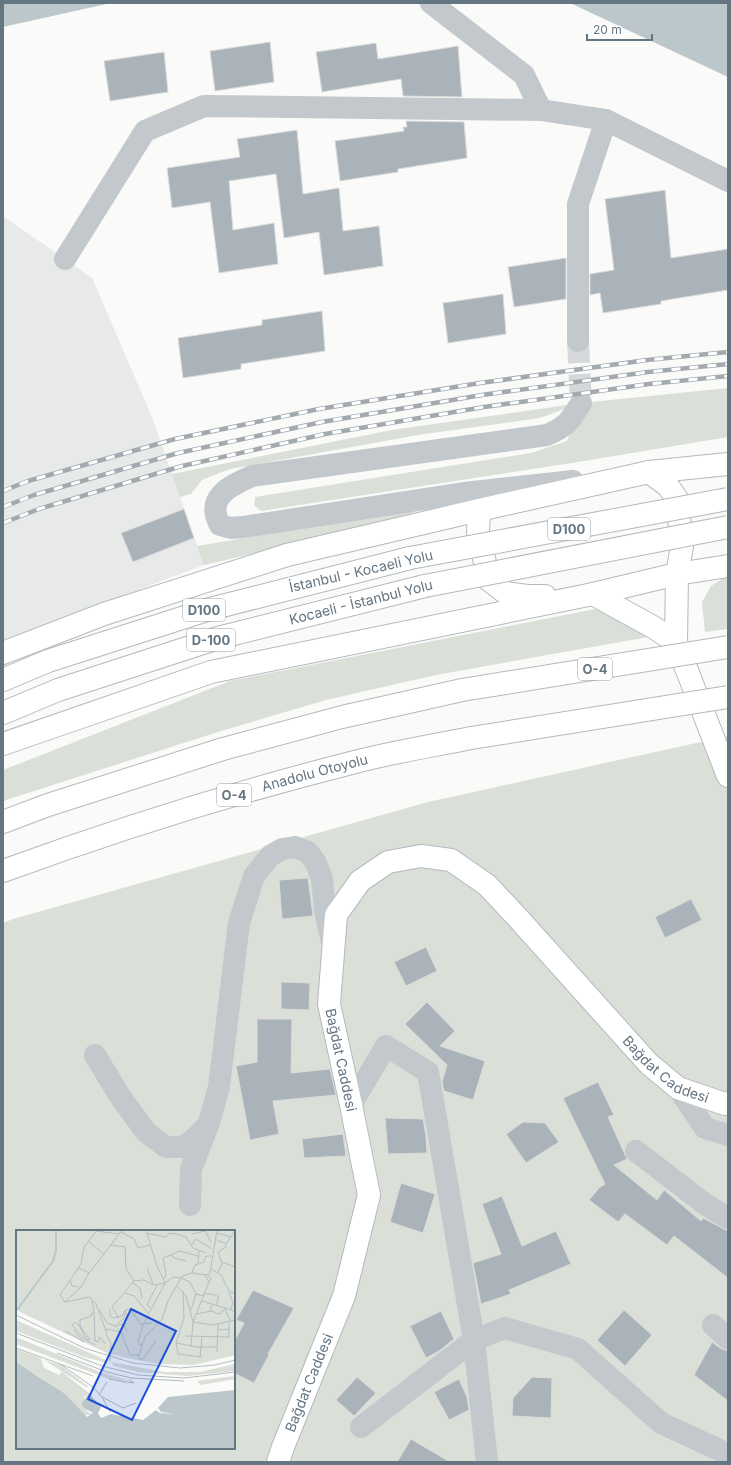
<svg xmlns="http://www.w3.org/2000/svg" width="731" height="1465" font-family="Inter,sans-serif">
<rect width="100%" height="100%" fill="#fafaf8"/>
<path fill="#e8e9e9" d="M3 216 92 278 152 417 204 565 3 641Z"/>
<path fill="#dadfd7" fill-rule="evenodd" d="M728 388V437L578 462 261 511 254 505 255 497 531 453 567 441 581 403 540 418 418 435 230 469 202 480 191 494 180 497 172 474 392 430 581 403Z
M403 511 424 514 204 565 197 546Z
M728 575V629L705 632 702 602 711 586Z
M595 609 654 636 436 675 326 700 218 732 3 801V770L230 681Z
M728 736V1462H3V923L13 919 428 802ZM17 1231H234V1448H17Z"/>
<path fill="#bbc7cb" d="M3 3H111L3 27Z
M570 3H728V77Z"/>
<path fill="#aab3b9" stroke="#dcdcda" d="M270 42 274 82 215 91 210 51Z
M376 43 378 59 458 46 462 97 403 96 401 79 322 92 316 52Z
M164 52 168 92 110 101 104 61Z
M406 121 464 122 467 158 398 169V172L340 181 335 141 404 131 403 127H407Z
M297 130 303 194 339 188 343 231 379 226 383 266 324 275 319 232 284 238 276 174 229 181 233 230 274 223 278 264 219 273 210 202 172 208 167 168 240 157 237 139Z
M665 190 671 258 728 249V290L661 301V304L603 313 600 293 590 295V274L614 270 605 199Z
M566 258V299L514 307 508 267Z
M503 294 506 334 448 343 443 303Z
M322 311 325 351 241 364V369L183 378 178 338 262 325V320Z
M184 509 194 538 133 562 121 533Z
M308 878 313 916 282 919 279 880Z
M691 899 702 920 665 938 655 917Z
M426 947 437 971 406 986 394 962Z
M281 982 310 983 309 1010 281 1009Z
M427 1002 455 1031 440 1046 485 1061 473 1100 444 1091 442 1082 447 1065 405 1024Z
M257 1019H292L291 1073 330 1069 336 1095 273 1101 279 1134 250 1140 236 1066 257 1062Z
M598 1082 614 1115 608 1117 627 1159 614 1165 657 1200 664 1190 701 1221 703 1218 728 1231V1278L674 1236 667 1245 625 1214 618 1222 589 1200 599 1188 605 1184 563 1098Z
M385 1118 423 1119 426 1136 427 1153 388 1154Z
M523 1122 545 1123 559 1142 526 1163 506 1134Z
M343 1134 346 1156 304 1158 302 1139Z
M401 1183 435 1194 423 1233 390 1222Z
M502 1196 522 1246 556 1231 571 1264 509 1290 511 1294 481 1304 473 1263 501 1254 482 1204Z
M253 1290 294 1308 268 1354 269 1355 254 1383 234 1373V1342L244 1323 236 1320Z
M624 1310 652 1335 625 1366 597 1340Z
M441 1311 454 1339 439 1351 426 1358 410 1326Z
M712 1342 720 1348 728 1351V1401L694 1375Z
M357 1377 376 1393 354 1416 336 1400Z
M532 1377 552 1378 551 1418 512 1416 513 1398Z
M459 1379 467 1397 469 1410 449 1420 434 1392Z
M411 1439 450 1462H397Z"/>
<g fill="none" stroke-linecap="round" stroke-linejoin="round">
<path stroke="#d5d9db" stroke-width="22" stroke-dasharray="22 11" stroke-linecap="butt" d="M578 341 581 403"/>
<g stroke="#b3babf" stroke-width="24">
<g id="secondary">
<path d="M593 594 653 627 676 642 677 574"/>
<path d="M676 642 728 776"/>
<path id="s1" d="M278 1462 283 1447 344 1296 369 1195 351 1105 329 1004 336 915 360 881 388 862 421 856 451 860 487 885 517 917 649 1064 678 1088 725 1104 728 1103"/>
</g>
</g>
<g stroke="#b4b9bd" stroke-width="24">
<g id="highway">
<path d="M649 472 668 486 677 499 682 546 677 574"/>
<path d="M479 510 478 532 489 580 506 593 527 596H545"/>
<path d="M3 653 104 614 287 555 479 510 649 472 728 464"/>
<path d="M3 680 48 661 210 609 410 558"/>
<path d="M3 713 58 690 218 638 425 586"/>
<path d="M3 744 211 672 593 594 677 574 728 566"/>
<path d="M3 822 48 805 223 749 342 717 462 690"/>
<path id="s2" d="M3 871C118 829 236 792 355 762 393 752 432 746 471 738"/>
</g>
</g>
<path stroke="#c3c8cc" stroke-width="22" d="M431 3 524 75 541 110
M65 259 145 131 204 106 541 110 606 120 728 181
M578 341V204L606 120
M573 481 464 493 243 527 231 528 220 525C205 497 230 486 252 476L547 435C567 426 570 421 581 403
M95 1055 119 1095 146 1132 166 1147H182L193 1140 207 1126
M678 1088 705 1128 728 1135
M351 1105 386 1046 428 1072 474 1340 487 1462
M636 1151 705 1204 728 1218
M190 1205 191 1169 209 1123 219 1087 239 923 254 876 270 856 282 849 295 847 308 852 316 863 322 879 325 911 332 942
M713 1325 728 1339
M361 1427 474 1340 505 1328 578 1349 661 1423 728 1454"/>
<use href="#secondary" stroke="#fff" stroke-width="22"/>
<use href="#highway" stroke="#fff" stroke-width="22"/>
<g stroke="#a2aab0" stroke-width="4.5">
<path id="rail" d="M3 491 28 481 175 439 319 409 480 383 647 360 728 352
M3 507 34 495 178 453 322 422 482 395 648 372 728 364
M3 523 39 509 182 466 325 434 484 407 649 384 728 376"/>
</g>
<use href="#rail" stroke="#fff" stroke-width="3" stroke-dasharray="9" stroke-linecap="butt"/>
<g stroke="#b4b9bd" stroke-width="24" stroke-linecap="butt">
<path id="highway-bridge" d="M410 558 728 499
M425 586 728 527
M462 690 728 647
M471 738 728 697"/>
</g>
<use href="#highway-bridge" stroke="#fff" stroke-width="22"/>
</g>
<g text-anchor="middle" stroke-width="4" stroke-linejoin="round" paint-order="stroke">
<g fill="#fff" stroke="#939fa8" stroke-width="1">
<rect x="548" y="518" width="42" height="22" rx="3"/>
<rect x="183" y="599" width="42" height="22" rx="3"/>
<rect x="187" y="629" width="48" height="22" rx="3"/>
<rect x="578" y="658" width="34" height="22" rx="3"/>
<rect x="217" y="784" width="34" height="22" rx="3"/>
</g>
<g font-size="13" font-weight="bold" fill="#657683">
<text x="569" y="534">D100</text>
<text x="204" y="615">D100</text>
<text x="211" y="645">D-100</text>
<text x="595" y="674">O-4</text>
<text x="234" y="800">O-4</text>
</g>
<g font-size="14" fill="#657683" stroke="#fff">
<text transform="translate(361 571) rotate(-13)" y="5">İstanbul - Kocaeli Yolu</text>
<text transform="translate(361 602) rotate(-14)" y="5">Kocaeli - İstanbul Yolu</text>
<text dy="5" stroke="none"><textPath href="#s2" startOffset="327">Anadolu Otoyolu</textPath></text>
<text transform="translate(341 1060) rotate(78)" y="5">Bağdat Caddesi</text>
<text dy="5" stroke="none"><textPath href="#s1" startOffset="1009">Bağdat Caddesi</textPath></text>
<text dy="5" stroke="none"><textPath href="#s1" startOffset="85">Bağdat Caddesi</textPath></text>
</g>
</g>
<g transform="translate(16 1230)">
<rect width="219" height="219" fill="#fafaf8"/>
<path d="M0 0H219V125L178 135 143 134 114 129 91 123 0 80ZM0 90 92 131 91 133 65 126 0 101ZM0 107 84 142 115 151 93 148 120 156 93 149 0 114ZM0 119 25 128 28 138 43 145 46 142 73 163 68 167 71 181 76 185H67L27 149 0 132ZM28 130 44 135 73 157H70ZM95 132 148 142H184L219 134V141L171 146 122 142 98 136ZM219 146V149L185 155 181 151Z" fill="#dadfd7"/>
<path d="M0 132 49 164 71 187 77 183 67 177 66 173 73 163 85 177 82 183 85 188 95 184 127 190 140 180 144 183 159 184 145 182 142 178 152 167 219 160V219H0Z" fill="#bbc7cb"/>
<path fill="none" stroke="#bbc7cb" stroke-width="2" d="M1 80 37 31 40 21V0"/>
<path fill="none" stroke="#b5bdc2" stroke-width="1" d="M81 0 68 17 65 34 44 65 49 72 74 67 80 74 90 101M130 0 141 36 149 53 157 47 165 48 174 52 180 64 188 66M189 0 195 12M80 1 103 4M105 2 118 9 122 18 134 15M130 3 150 7 153 3 161 4 170 7 177 18 190 23M201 3 215 7M176 4 189 1M201 10 210 14 219 1M72 11 88 24 106 0M94 15 109 17 110 39 118 51M175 16 180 9 196 19M155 24 158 28 170 31M206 32 219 37M182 33 183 21M63 38 73 43 88 24M131 38 137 54M195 39 205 45 213 61 219 64M176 43 179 35 188 32 190 26H195M202 43 206 34 202 22 210 17V14M189 45 193 52 195 49 192 45M148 49 150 44 147 28 164 21 182 26M54 50 56 56 63 57M117 53 124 58 126 68M161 56 170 66 177 92 197 95 219 90M167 61 168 88 160 113 181 117H202M213 62 217 73 215 79M109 63 118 66 132 83M188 64H197L203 67 200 75M76 71 78 80 75 86 64 90V96L74 110 70 109 63 95 59 92 56 95 69 110 79 115M186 71 219 81M49 72 65 57 73 43M135 78 131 75 141 55M83 79 91 93 99 96M94 79V86L97 88 106 86 109 81M175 80 180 64M209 80 215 91M195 81 203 84 211 78M78 82 79 111 82 112 84 107 89 114M181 84 195 81V75M0 85 68 118 117 133 164 138 199 135 219 130M103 88 96 77 118 51 128 50 137 55 149 53M112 88 109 80 114 79 125 94 136 93M101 94 108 89 109 83M202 100 214 99M49 101 68 112 58 100M0 103 86 136 122 145 168 148 219 142M107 103 99 96 107 94 111 101M169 106 213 107V91M127 113 124 115 122 112 127 95 149 53M160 113 162 124 186 127M175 116 177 92 193 52M0 118 77 146M201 122 202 94M41 123 91 142 115 148 168 151M123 125V129H127L140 111M184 127 186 106M94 131 95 114 90 103 91 99 105 102 114 125H123L129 107 146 89 152 71 166 46 176 43 191 45 194 43 201 0M44 134 77 157 86 167 107 178 120 173M93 149 118 153 113 150M83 165 91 152M86 167 94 182"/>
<path fill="#1d4ed8" fill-opacity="0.15" stroke="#1d4ed8" stroke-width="2" d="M115 79 160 101 116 190 72 169Z"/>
<rect width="219" height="219" fill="none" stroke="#657683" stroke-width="2"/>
</g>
<rect width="731" height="1465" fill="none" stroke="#657683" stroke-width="8"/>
<path d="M587 34v6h65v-6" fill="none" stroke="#657683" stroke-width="2"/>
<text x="593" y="34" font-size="12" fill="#657683" stroke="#ffffff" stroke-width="3" paint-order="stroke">20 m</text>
</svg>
